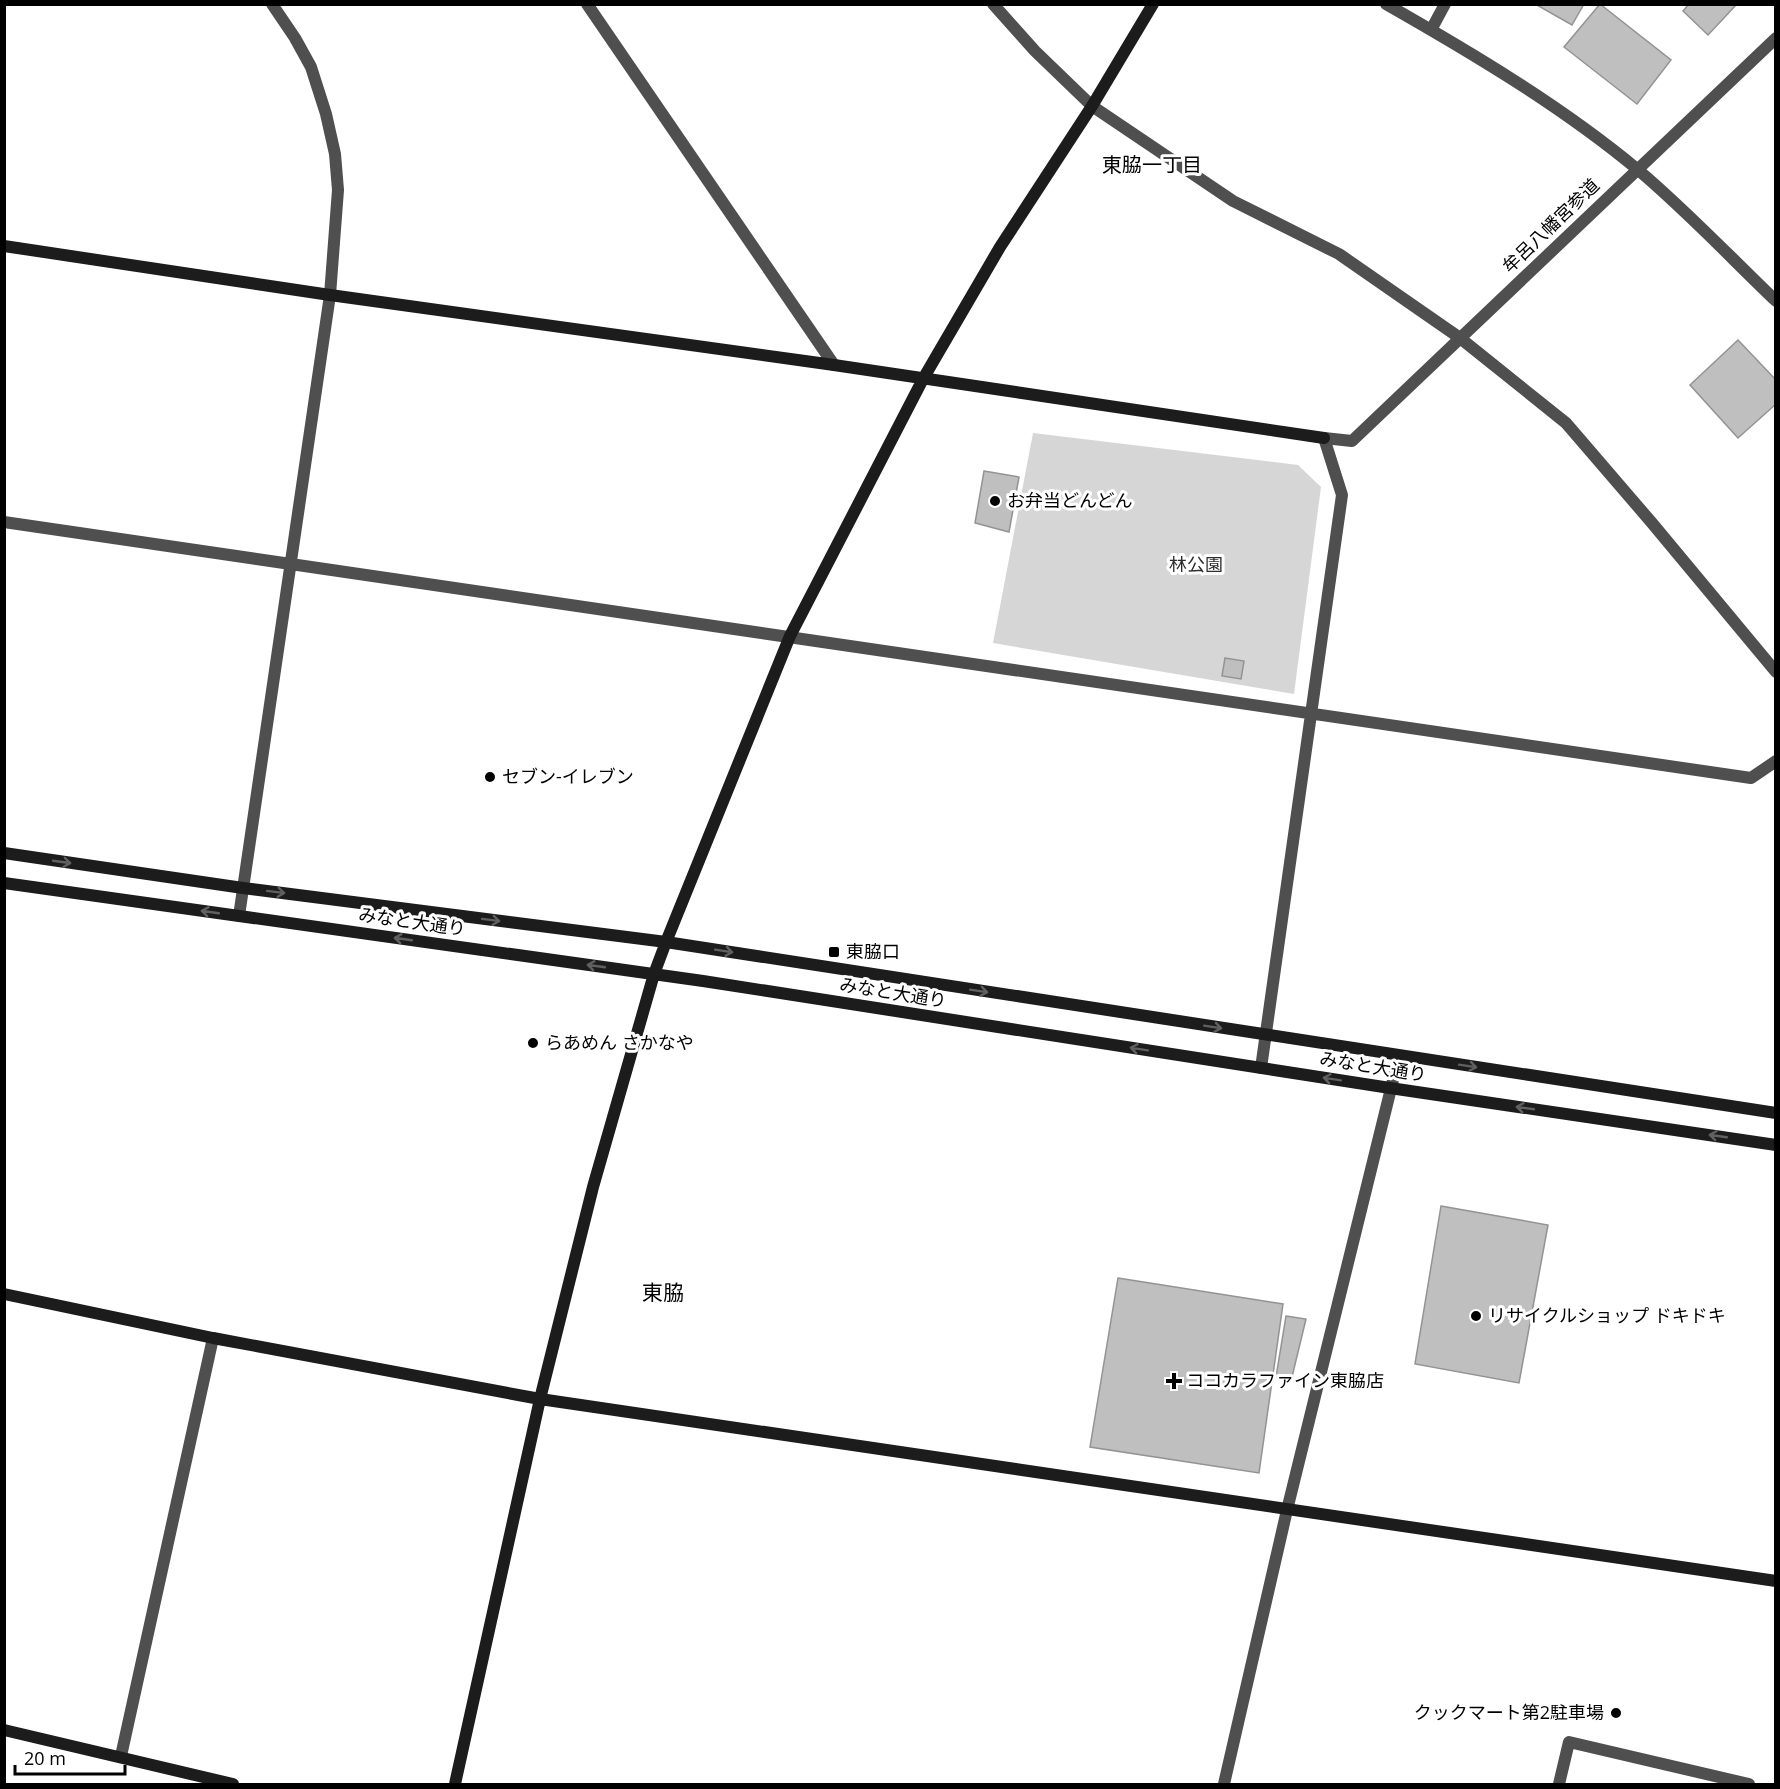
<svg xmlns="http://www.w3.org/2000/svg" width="1780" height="1789" font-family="'Open Sans','Noto Sans JP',sans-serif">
<rect width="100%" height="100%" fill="#fff"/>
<path fill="#d6d6d6" d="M1033 433 1298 465 1321 487 1294 694 993 643Z"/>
<path fill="#bfbfbf" stroke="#939393" stroke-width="1.5" d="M1535 4H1584L1572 25Z
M1600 4 1671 60 1637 104 1564 47Z
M1689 4H1737L1708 35 1683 11Z
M1738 340 1776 380V404L1738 438 1690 385Z
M984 471 1019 477 1009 532 975 523Z
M1225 658 1244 661 1241 679 1222 676Z
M1441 1206 1548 1225 1519 1383 1415 1364Z
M1118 1278 1283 1304 1259 1473 1090 1447Z
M1286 1316 1306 1319 1291 1381 1276 1377Z"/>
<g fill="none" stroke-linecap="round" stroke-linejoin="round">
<path stroke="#4f4f4f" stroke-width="12" d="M1559 1784 1569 1742 1749 1784"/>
<path stroke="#4f4f4f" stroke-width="12" d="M587 4 834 365
M993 4 1035 51 1092 106 1233 201 1339 254 1460 338 1566 423 1652 523 1776 672
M1386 4C1472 53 1561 106 1637 169 1686 210 1730 257 1776 301
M1431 30 1445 4
M4 522 1751 778 1776 761
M239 916 330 295 338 190 335 154 326 114 311 67 295 38 272 4
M1261 1068 1342 495 1324 438 1352 441 1776 38
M121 1756 213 1338
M1224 1784 1287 1510 1399 1056"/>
<path stroke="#1c1c1c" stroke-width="12" d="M4 246 330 295 834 365 1324 438
M4 853 243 888 666 942 1776 1113
M4 883 703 981 1390 1088 1776 1145
M4 1294 213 1338 540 1399 1776 1581
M4 1730 233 1784
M455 1784 540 1399 593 1187 654 974 666 942 790 636 923 379 1000 247 1092 106 1153 4"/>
</g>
<defs><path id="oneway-shaft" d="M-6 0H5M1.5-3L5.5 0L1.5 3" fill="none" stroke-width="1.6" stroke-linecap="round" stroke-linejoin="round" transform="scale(1.5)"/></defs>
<g stroke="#606060">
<use href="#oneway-shaft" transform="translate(62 862) rotate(8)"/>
<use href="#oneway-shaft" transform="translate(276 892) rotate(7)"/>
<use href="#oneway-shaft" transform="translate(210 912) rotate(-172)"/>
<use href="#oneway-shaft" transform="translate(491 920) rotate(7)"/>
<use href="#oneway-shaft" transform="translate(403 939) rotate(-172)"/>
<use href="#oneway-shaft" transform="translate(724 951) rotate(9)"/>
<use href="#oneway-shaft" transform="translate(596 966) rotate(-172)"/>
<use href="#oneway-shaft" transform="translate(979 991) rotate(9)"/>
<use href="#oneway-shaft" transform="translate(1213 1027) rotate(9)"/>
<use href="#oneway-shaft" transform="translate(1139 1049) rotate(-171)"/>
<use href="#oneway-shaft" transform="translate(1468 1066) rotate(9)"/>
<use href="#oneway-shaft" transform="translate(1332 1079) rotate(-171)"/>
<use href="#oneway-shaft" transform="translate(1525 1108) rotate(-172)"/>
<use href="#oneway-shaft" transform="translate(1718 1136) rotate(-172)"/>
</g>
<g fill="#000" stroke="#fff" stroke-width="2">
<circle cx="995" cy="501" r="6"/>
<circle cx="490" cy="777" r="6"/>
<rect x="828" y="946" width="12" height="12" rx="3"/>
<circle cx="533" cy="1043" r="6"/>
<circle cx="1476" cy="1316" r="6"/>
<path d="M1171 1372h6v6h6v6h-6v6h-6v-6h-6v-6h6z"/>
<circle cx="1616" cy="1713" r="6"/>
</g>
<g text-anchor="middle" stroke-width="6" stroke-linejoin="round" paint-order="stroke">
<g font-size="18" fill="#000" stroke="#fff">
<text transform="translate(1551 226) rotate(-44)" y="6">牟呂八幡宮参道</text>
<text transform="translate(412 922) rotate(8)" y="6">みなと大通り</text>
<text transform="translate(893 993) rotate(9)" y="6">みなと大通り</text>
<text transform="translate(1373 1067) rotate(9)" y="6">みなと大通り</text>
</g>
<g font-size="18" fill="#000" stroke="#fff" text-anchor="start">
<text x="1007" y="507">お弁当どんどん</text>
<text x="502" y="783">セブン-イレブン</text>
<text x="846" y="958">東脇口</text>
<text x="545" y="1049">らあめん さかなや</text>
<text x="1488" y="1322">リサイクルショップ ドキドキ</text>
<text x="1186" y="1387">ココカラファイン東脇店</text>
<text x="1604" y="1719" text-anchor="end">クックマート第2駐車場</text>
</g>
<g font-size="18" fill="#2d2d2d" stroke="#fff">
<text x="1196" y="571">林公園</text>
</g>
<g font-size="20" fill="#000" stroke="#fff">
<text x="1152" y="172">東脇一丁目</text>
</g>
<g font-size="21" fill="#000" stroke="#fff">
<text x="663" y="1300">東脇</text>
</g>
</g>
<rect width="1780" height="1789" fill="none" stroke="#000000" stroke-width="12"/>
<path d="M15 1765v9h110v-9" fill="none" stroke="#000000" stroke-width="3"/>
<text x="24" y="1765" font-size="18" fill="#000000" stroke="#ffffff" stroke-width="4.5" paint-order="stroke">20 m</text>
</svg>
